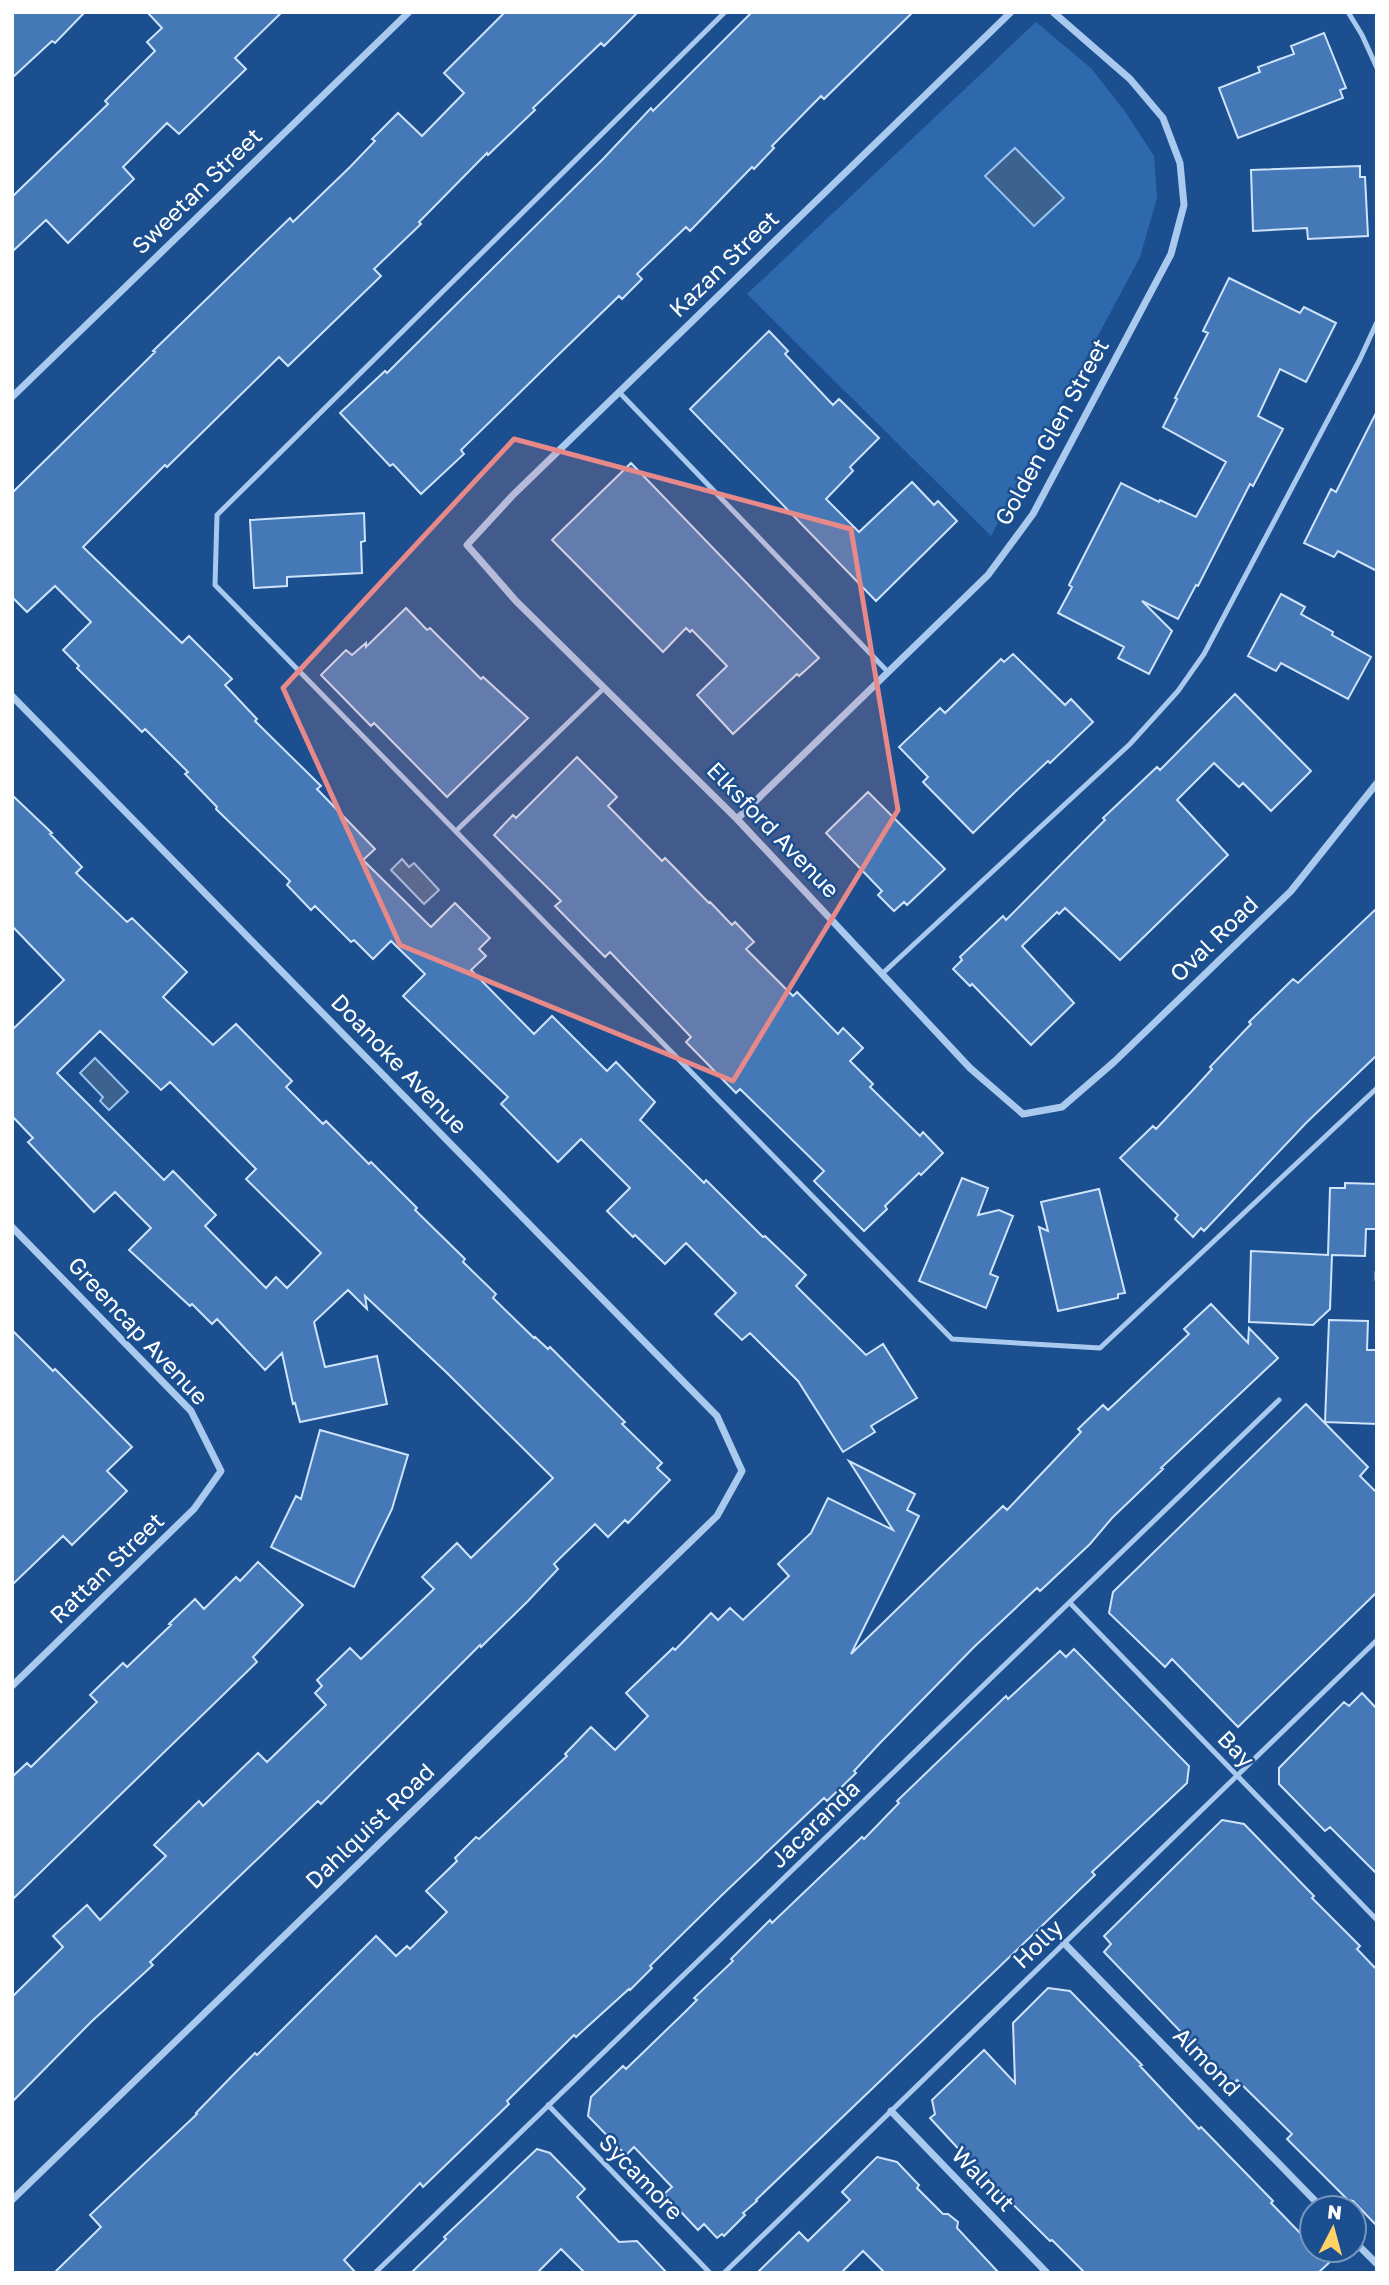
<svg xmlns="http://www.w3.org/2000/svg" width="1389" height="2285" font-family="'Golos Text',sans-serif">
<rect width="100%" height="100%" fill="#1b4f8f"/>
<path fill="#2e69ad" d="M1036 22 1091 68 1124 110 1154 156 1157 198 1140 257 991 536 747 294Z"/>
<path fill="#3c6290" stroke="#9cc4f0" stroke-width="2" d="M1015 148 1064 198 1034 226 985 176Z
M402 859 409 867 414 863 439 890 424 904 391 870Z
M95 1058 128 1092 109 1110 100 1101 103 1097 80 1073Z"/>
<path fill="#4478b7" stroke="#cfe3fa" stroke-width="2" fill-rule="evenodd" d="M12 12H85L55 43 52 41 12 78Z
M147 12H282L235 58 246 69 179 134 167 123 123 167 134 179 68 243 46 220 12 252V197L108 104 105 101 155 51 147 42 162 28Z
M505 12H638L604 46 601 43 533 108 535 110 488 155 487 153 419 222 421 224 374 269 381 276 288 366 279 357 167 467 165 465 83 547 182 643 189 636 232 679 225 685 257 719 255 721 321 786 317 789 375 849 363 860 431 927 455 903 490 938 479 949 486 956 471 970 534 1034 552 1016 607 1071 616 1062 655 1102 640 1120 704 1183 706 1180 763 1237 765 1236 806 1275 796 1286 866 1355 883 1344 917 1398 871 1426 875 1432 843 1452 798 1381 750 1333 742 1340 715 1314 736 1293 686 1243 665 1264 635 1235 633 1237 607 1211 630 1188 581 1139 558 1162 501 1104 508 1097 403 996 425 974 391 941 373 959 354 940 351 942 315 906 311 910 287 885 290 881 216 809 217 807 185 774 188 772 145 729 142 732 77 668 79 666 63 650 91 622 55 586 27 612 12 597V493L155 352 153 351 290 218 293 222 350 167 375 141 372 139 398 113 422 136 464 93 444 73Z
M752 12H913L824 99 821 96 772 146 774 148 754 169 752 167 690 231 686 227 637 274 642 279 622 299 619 296 552 361 461 450 464 454 421 494 393 464 390 466 340 413 385 371 387 373 603 159 651 108 653 111Z
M1324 33 1346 88 1340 90 1343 98 1238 138 1219 88 1260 72 1258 67 1294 54 1291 46Z
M1360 166V177H1365L1368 236 1308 239 1307 228 1253 231 1251 170Z
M1229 278 1300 313 1304 307 1336 323 1306 382 1280 369 1258 416 1283 429 1253 486 1250 484 1198 586 1196 585 1178 619 1142 601 1172 631 1149 674 1118 658 1124 647 1058 613 1072 587 1069 585 1121 483 1159 502 1160 500 1196 517 1226 462 1163 427 1177 399 1175 398 1208 333 1203 331Z
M769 331 788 351 785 354 833 405 839 399 879 438 850 467 853 471 826 499 859 532 912 482 934 505 938 501 957 521 876 601 690 409Z
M1377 411V571L1338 551 1334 557 1304 543 1331 489 1336 492Z
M631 463 819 658 799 676 797 674 733 734 697 695 727 666 692 630 690 632 686 628 663 652 552 540Z
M364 513 365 541 361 542 362 573 287 577V586L254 588 250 520Z
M1281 594 1305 607 1301 614 1333 632 1332 635 1371 657 1348 699 1281 663 1276 671 1248 656Z
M406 608 427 630 430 628 481 679 483 677 528 718 447 797 374 723 371 726 321 675 346 650 352 655 366 643V647Z
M1013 654 1065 705 1071 699 1093 722 1050 763 1048 761 1016 791 973 833 923 782 928 777 899 747 940 708 945 713 1001 659 1004 662Z
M1235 694 1311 771 1271 811 1243 783 1239 787 1214 763 1177 800 1228 855 1120 960 1065 908 1059 914 1057 912 1022 946 1074 1003 1031 1045 972 984 970 986 953 969 962 960 960 957 1003 916 1006 920 1105 820 1103 818 1157 767 1160 770Z
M577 757 617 797 608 806 662 861 665 858 709 903 710 902 732 925 735 922 754 942 746 949 793 996 797 992 838 1034 843 1028 863 1048 850 1061 873 1084 870 1087 920 1136 923 1132 943 1153 921 1175 919 1173 885 1206 887 1209 864 1231 814 1181 824 1171 740 1089 736 1093 686 1042 691 1037 610 952 605 957 555 906 561 901 494 835 513 815 516 818Z
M868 792 945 869 907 905 904 902 894 911 878 895 882 891 826 833Z
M12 795 52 833 50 834 82 867 76 873 127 922 132 918 187 972 163 997 213 1045 236 1024 292 1081 286 1087 323 1124 326 1121 369 1164 371 1162 417 1208 415 1210 465 1259 463 1262 496 1294 493 1298 534 1338 535 1337 548 1349 550 1347 625 1422 622 1424 662 1463 657 1468 670 1480 628 1523 625 1520 608 1537 595 1524 554 1564 558 1569 528 1601 481 1647 480 1645 321 1804 318 1801 150 1962 153 1965 91 2022 12 2102V1997L63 1947 53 1936 87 1905 100 1920 166 1856 154 1845 199 1801 203 1806 258 1753 267 1762 326 1705 315 1693 322 1686 317 1680 350 1648 361 1659 434 1589 422 1577 457 1543 471 1558 553 1478 446 1372 365 1296 367 1309 348 1290 314 1322 325 1367 377 1356 387 1404 300 1422 295 1403 293 1404 282 1353 265 1370 217 1319 212 1324 192 1304 190 1306 129 1250 151 1228 115 1192 94 1212 28 1142 33 1138 12 1116V1030L64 980 12 926ZM100 1031 161 1090 170 1082 256 1169 246 1179 321 1253 287 1288 276 1277 266 1288 205 1226 216 1215 173 1171 164 1180 57 1073Z
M1377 908V1055L1306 1123 1204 1231 1201 1228 1193 1237 1175 1219 1178 1215 1120 1158 1153 1126 1156 1129 1191 1092 1212 1069 1210 1067 1251 1024 1249 1022 1293 979 1298 983Z
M962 1178 988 1188 978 1215 999 1210 1013 1216 990 1274 998 1277 986 1308 919 1281Z
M1345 1183 1377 1184V1229H1366L1365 1256 1332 1255 1330 1309 1313 1325 1249 1322 1251 1251 1328 1255 1330 1188H1345Z
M1099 1189 1125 1293 1118 1294V1298L1058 1311 1039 1227 1048 1231 1041 1202Z
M1211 1304 1248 1343 1249 1328 1278 1358 1161 1468 1163 1469 1112 1518 1090 1544 1040 1591 1037 1588 974 1647 879 1744 854 1771 856 1773 827 1801 824 1798 721 1896 650 1966 652 1968 630 1990 629 1989 576 2037 574 2035 507 2101 509 2104 423 2187 420 2183 344 2260 356 2273H54L101 2227 90 2215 197 2114 196 2113 235 2073 255 2053 257 2055 376 1936 396 1956 407 1946 410 1949 447 1912 426 1891 457 1861 455 1858 476 1837 479 1839 567 1756 565 1754 591 1727 615 1750 648 1716 626 1693 673 1648 675 1650 711 1613 718 1620 730 1608 743 1620 789 1576 778 1564 811 1533 828 1498 893 1530 849 1461 915 1494 907 1510 919 1516 851 1654 1003 1506 1007 1510 1081 1432 1078 1429 1103 1405 1108 1410 1189 1334 1184 1329Z
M1329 1320 1368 1321 1367 1350H1377V1424L1325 1422Z
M12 1330 53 1371 55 1369 132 1447 107 1471 127 1491 72 1545 63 1536 12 1585Z
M1306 1404 1368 1467 1360 1476 1377 1493V1592L1238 1727 1172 1659 1165 1667 1109 1613 1113 1592Z
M320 1430 408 1455 392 1509 354 1587 271 1547 296 1496 301 1499Z
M258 1562 303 1605 253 1657 257 1662 12 1900V1777L27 1763 31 1767 97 1702 90 1695 123 1663 127 1667 171 1625 169 1624 195 1599 204 1609 236 1577 240 1581Z
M1074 1649 1189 1766 1187 1783 1092 1872 1095 1875 756 2200 757 2201 743 2213 745 2215 724 2236 722 2234 717 2238 704 2224 698 2230 664 2194 672 2187 634 2147 626 2155 588 2116 591 2097 623 2066 626 2069 686 2011 697 2000 694 1998 733 1961 731 1959 770 1920 772 1923 862 1837 864 1839 899 1803 897 1801 1006 1696 1008 1699 1060 1651 1066 1657Z
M1362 1693 1377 1709V1874L1330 1827 1325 1831 1279 1784V1768L1344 1702 1349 1706Z
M1222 1820 1244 1824 1314 1896 1312 1898 1360 1946 1357 1949 1377 1970V2226L1353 2201 1348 2200 1287 2139 1292 2134 1237 2080 1232 2085 1104 1952 1111 1944 1104 1936Z
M1048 1988 1070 1991 1142 2065 1140 2066 1199 2129 1201 2127 1273 2201 1271 2203 1305 2238 1308 2235 1312 2240V2250H1322L1332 2260 1318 2273H1085L1052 2240 1050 2241 977 2169 930 2118 935 2114 932 2100 984 2050 1015 2083 1013 2023Z
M537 2149 550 2153 585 2189 577 2197 619 2242 637 2241 667 2273H585L561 2249 537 2273H411L446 2239 444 2237Z
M877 2157 897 2162 919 2185 917 2188 943 2214H948L958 2222 957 2228 999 2273H885L863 2251 841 2273H757L799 2232 808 2241 850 2200 842 2192Z"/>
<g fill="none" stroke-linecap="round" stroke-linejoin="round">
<path stroke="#a9c9ee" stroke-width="5" d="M725 12 217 515 215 585 952 1339 1100 1348 1377 1088
M1348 12 1362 35 1377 68
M619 392 888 672
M456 831 604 688
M883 973 1130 744 1178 691 1204 654 1360 359 1377 322
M1377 1272V1280
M1070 1603 1377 1920
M548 2105 710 2273
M375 2273 1279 1400
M724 2273 1377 1640"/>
<path stroke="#a9c9ee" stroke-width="7" d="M1011 12 513 495 467 545 516 601 737 819 970 1068 1023 1114 1062 1107 1114 1062 1291 891 1377 783
M12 397 409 12
M12 696 717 1416 742 1471 717 1516 12 2200
M737 819 988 575 1033 514 1171 254 1184 205 1180 163 1163 118 1130 79 1053 12
M12 1227 191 1411 221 1471 194 1509 12 1686
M1064 1943 1322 2208
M891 2111 1047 2273
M1354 2241 1377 2264"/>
</g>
<path fill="#e88989" fill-opacity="0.2" stroke="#e88989" stroke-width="5" stroke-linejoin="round" d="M514 439 851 529 898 810 733 1081 400 945 283 688Z"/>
<g text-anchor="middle" stroke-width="5" stroke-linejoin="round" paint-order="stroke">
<g font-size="23" fill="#fff" stroke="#1b4f8f">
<text transform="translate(197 191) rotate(-44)" y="8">Sweetan Street</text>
<text transform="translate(724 264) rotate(-44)" y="8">Kazan Street</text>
<text transform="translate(1052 432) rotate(-61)" y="8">Golden Glen Street</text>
<text transform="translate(773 830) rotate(46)" y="8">Elksford Avenue</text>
<text transform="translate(1214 939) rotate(-44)" y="8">Oval Road</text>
<text transform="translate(399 1064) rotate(46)" y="8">Doanoke Avenue</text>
<text transform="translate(138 1331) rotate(47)" y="8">Greencap Avenue</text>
<text transform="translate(107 1568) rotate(-44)" y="8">Rattan Street</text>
<text transform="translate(1236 1749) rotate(46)" y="8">Bay</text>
<text transform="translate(815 1824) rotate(-44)" y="8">Jacaranda</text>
<text transform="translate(370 1826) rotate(-44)" y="8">Dahlquist Road</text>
<text transform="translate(1038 1944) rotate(-44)" y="8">Holly</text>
<text transform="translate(1207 2062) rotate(46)" y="8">Almond</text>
<text transform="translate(641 2177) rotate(46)" y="8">Sycamore</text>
<text transform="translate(983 2179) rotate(46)" y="8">Walnut</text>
</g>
</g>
<rect width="1389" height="2285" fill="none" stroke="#ffffff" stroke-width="28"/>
<g transform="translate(1333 2229) rotate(6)"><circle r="33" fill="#1b4f8f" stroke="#7695bc" stroke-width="2"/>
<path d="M0-5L12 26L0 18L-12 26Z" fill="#ffd166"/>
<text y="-10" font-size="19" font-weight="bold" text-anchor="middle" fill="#ffffff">N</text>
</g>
</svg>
